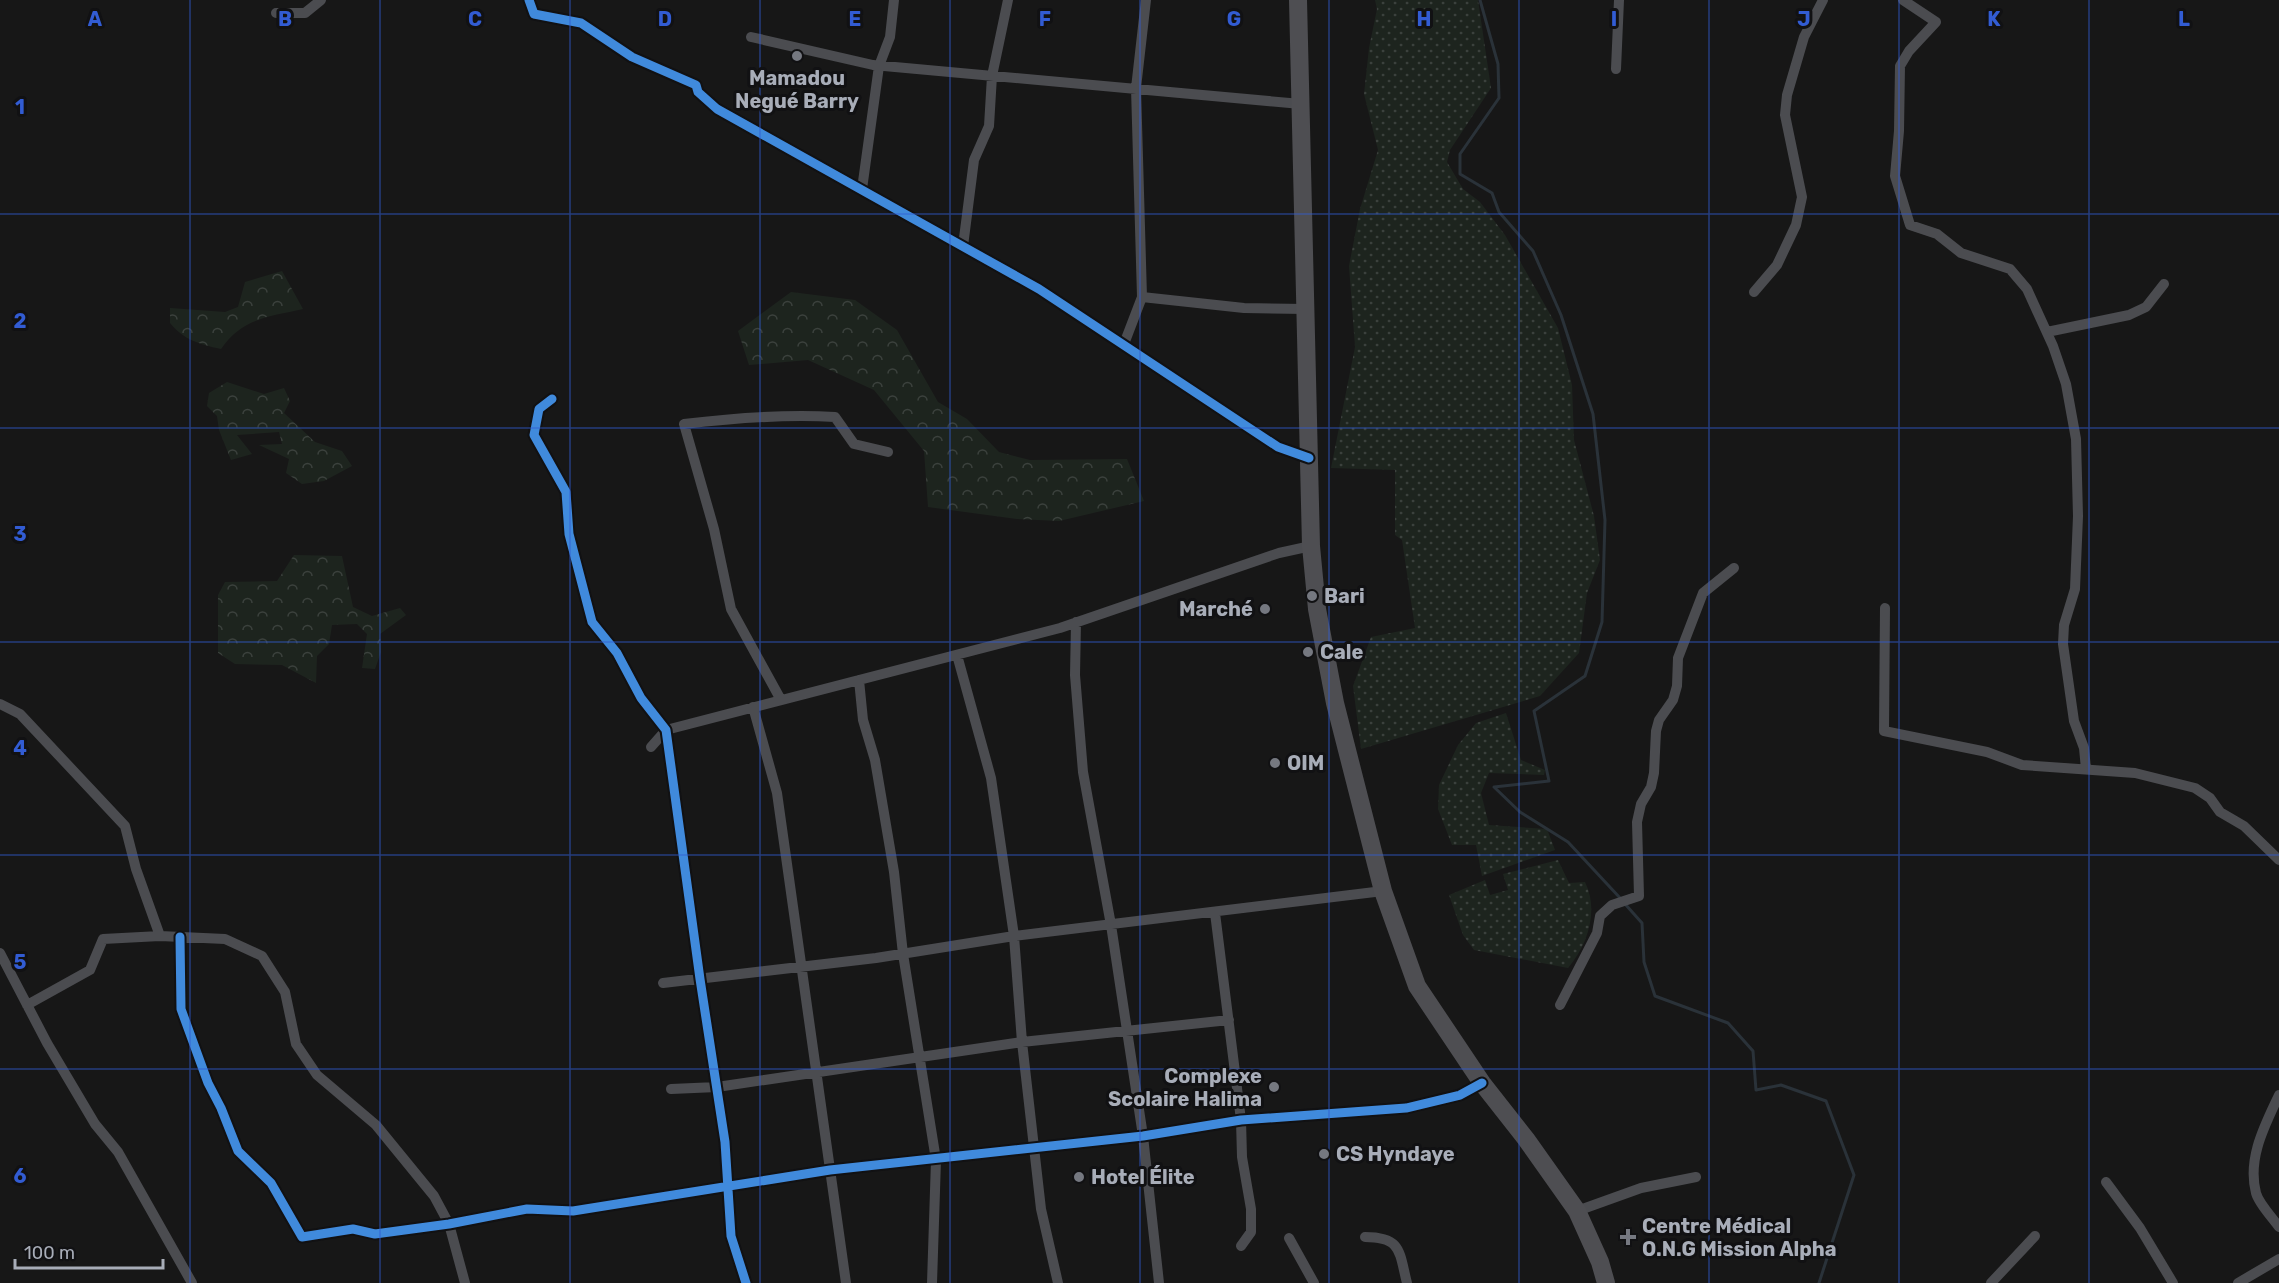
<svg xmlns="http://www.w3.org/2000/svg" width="2279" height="1283" font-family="Rubik,sans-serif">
<defs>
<pattern id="grass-dots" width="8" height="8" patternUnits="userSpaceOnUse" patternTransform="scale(1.5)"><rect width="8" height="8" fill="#1d241e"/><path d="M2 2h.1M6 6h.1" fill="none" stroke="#3b413d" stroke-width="1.8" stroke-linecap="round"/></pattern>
<pattern id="forest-crowns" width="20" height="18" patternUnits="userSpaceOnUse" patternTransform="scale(1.5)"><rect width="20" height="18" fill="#1d241e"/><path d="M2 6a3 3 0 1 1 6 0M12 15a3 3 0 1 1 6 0" fill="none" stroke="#3b413d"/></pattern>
</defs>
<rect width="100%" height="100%" fill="#171717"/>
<path fill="url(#grass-dots)" d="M1375 0H1478L1491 88 1450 150 1447 162 1463 189 1480 202 1505 235 1558 328 1572 385 1574 440 1594 516 1600 560 1587 593 1579 653 1540 696 1361 749 1353 686 1371 637 1415 628 1402 540 1395 535V470L1331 468 1355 347 1349 266 1360 209 1378 150 1364 94 1369 48 1377 9Z
M1506 713 1521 760 1545 770 1544 775 1489 773 1481 793 1489 825 1547 829 1555 850 1482 876 1476 845H1452L1438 809 1439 785 1458 745 1476 723Z
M1558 860 1569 883 1585 882C1599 910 1588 945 1568 968L1474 950 1463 935 1449 895 1485 880 1490 895 1508 890 1503 874Z"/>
<path fill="url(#forest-crowns)" d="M282 271 303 309C268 317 242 318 221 349 199 344 184 340 170 323V308L225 312 238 307 245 282Z
M791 292 855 300 897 330 938 402 967 419 999 452 1030 460 1127 459 1144 501 1059 521 1017 519 928 507 924 451 874 390 808 360 749 365 738 331Z
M227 382 264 394 284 388 290 401 284 413 315 442 342 451 352 466 324 481 302 484 286 473 289 459 259 445 282 444 279 432 237 435 252 454 231 460 219 430 217 416 207 406 209 393Z
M294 555 342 556 353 607 372 616 400 608 406 615 380 634 381 652 375 669 362 668 367 634 357 624 332 625 329 644 317 656 316 683 282 665 235 664 218 653V595L225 582 277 581Z"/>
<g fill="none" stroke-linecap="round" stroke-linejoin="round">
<path stroke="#2a3239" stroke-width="3" d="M1480 0 1498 64 1499 98 1460 154V174L1492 193 1499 212 1533 251 1561 315 1593 414 1605 520 1602 622 1585 676 1534 711 1549 781 1494 787 1520 812 1568 842 1621 899
M1625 904 1642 923 1644 962 1655 996 1728 1023 1753 1051 1756 1090 1781 1085 1826 1101 1854 1175 1819 1283"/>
<path stroke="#4b4c50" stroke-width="10" d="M529 0 534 14 581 23 632 57 696 85 698 92 717 109 1039 289 1278 447 1309 458
M1903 0 1936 22 1909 51 1900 66 1899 131 1895 176 1910 225 1937 234 1961 253 2010 269 2027 289 2053 346 2066 384 2076 439 2078 516 2075 589 2064 625 2063 644 2074 721 2084 748 2086 769
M276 13H305L321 0
M751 37 873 65 1301 104
M1616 69 1619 0
M862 189 879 66 890 37 894 0
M963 246 974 160 989 126 992 76 1008 0
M1754 292 1777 265 1796 225 1802 197 1785 115 1787 95 1804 37 1823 0
M1142 297 1244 308 1306 309
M2047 332 2129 315 2146 307 2164 284
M1124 344 1142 297 1136 88 1146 0
M552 399 539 409 534 435 566 492 569 534 592 622 617 653 641 698 666 730 700 979 725 1142 731 1236 746 1283
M1885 608 1884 731 1987 752 2022 765 2135 773 2195 788 2210 798 2220 812 2244 826 2279 860
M1076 622 1075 675 1083 772 1111 925 1143 1136 1159 1283
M957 655 991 778 1014 936 1022 1042 1041 1209 1058 1283
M859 680 863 720 875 760 894 872 903 954 936 1160 932 1283
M781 700 731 609 714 529 684 424C734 418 784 414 835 417L854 444 888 452
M0 704 20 714 125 826 136 869 160 936
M753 707 777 793 846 1283
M651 747 666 730 1060 628 1279 553 1311 546
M1215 913 1241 1120 1242 1157 1251 1209V1232L1241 1246
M180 937 181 1009 208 1083 221 1108 238 1151 271 1183 302 1237 353 1229 375 1234 449 1224 527 1209 573 1211 830 1170 1143 1136 1241 1120 1406 1108 1460 1095 1482 1083
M0 953 47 1043 95 1124 118 1152 192 1283
M663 983 876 958 1014 936 1383 891
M27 1005 90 970 103 939 160 936 225 939 262 956 285 992 296 1044 317 1075 376 1125 434 1196 449 1224 465 1283
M1560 1005 1597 933 1600 916 1612 905 1639 896 1637 822 1641 804 1651 787 1654 773 1656 731 1659 720 1673 700 1677 686 1678 658 1703 593 1734 568
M671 1089 717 1087 1022 1042 1229 1020
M2279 1095C2265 1125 2247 1158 2256 1193 2259 1204 2272 1217 2279 1227
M2106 1182 2140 1228 2173 1283
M1577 1211 1641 1188 1696 1177
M1365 1237C1402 1237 1399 1252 1407 1283
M1289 1238 1314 1283
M1991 1283 2035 1236
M2238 1283 2279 1259"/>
<path stroke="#4e4e52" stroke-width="18" d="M1298 0 1311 546 1317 609 1335 703 1383 891 1417 986 1482 1083 1526 1139 1577 1211 1600 1262 1606 1283"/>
<g stroke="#111113" stroke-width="13">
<path id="cycleway" d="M529 0 534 14 581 23 632 57 696 85 698 92 717 109 1039 289 1278 447 1309 458
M552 399 539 409 534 435 566 492 569 534 592 622 617 653 641 698 666 730 700 979 725 1142 731 1236 746 1283
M180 937 181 1009 208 1083 221 1108 238 1151 271 1183 302 1237 353 1229 375 1234 449 1224 527 1209 573 1211 830 1170 1143 1136 1241 1120 1406 1108 1460 1095 1482 1083"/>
</g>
<use href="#cycleway" stroke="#408adc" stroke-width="9"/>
</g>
<path fill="none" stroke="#325cd3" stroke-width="1.5" stroke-opacity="0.55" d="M190 0V1283M380 0V1283M570 0V1283M760 0V1283M950 0V1283M1140 0V1283M1329 0V1283M1519 0V1283M1709 0V1283M1899 0V1283M2089 0V1283M0 214H2279M0 428H2279M0 642H2279M0 855H2279M0 1069H2279"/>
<g fill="#757880" stroke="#111113" stroke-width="2">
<circle cx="797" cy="56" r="6"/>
<circle cx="1312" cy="596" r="6"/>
<circle cx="1265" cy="609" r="6"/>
<circle cx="1308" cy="652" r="6"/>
<circle cx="1275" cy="763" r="6"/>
<circle cx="1274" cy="1087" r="6"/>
<circle cx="1324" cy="1154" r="6"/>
<circle cx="1079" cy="1177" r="6"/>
<path d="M1625 1228h6v6h6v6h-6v6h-6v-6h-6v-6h6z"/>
</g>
<g text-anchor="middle" stroke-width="6" stroke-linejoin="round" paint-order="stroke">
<g font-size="20" font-weight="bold" fill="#a8adb8" stroke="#111113" text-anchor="start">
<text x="797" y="85" text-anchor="middle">Mamadou<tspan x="797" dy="23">Negué Barry</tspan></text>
<text x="1324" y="603">Bari</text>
<text x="1253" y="616" text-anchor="end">Marché</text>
<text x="1320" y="659">Cale</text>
<text x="1287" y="770">OIM</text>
<text x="1262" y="1083" text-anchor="end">Complexe<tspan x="1262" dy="23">Scolaire Halima</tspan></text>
<text x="1336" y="1161">CS Hyndaye</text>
<text x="1091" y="1184">Hotel Élite</text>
<text x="1642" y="1233">Centre Médical<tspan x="1642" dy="23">O.N.G Mission Alpha</tspan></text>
</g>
</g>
<g font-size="20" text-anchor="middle" font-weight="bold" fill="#325cd3" stroke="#111113" stroke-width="6" stroke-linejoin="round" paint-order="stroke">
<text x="95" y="26">A</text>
<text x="285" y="26">B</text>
<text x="475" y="26">C</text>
<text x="665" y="26">D</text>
<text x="855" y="26">E</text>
<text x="1045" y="26">F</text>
<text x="1234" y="26">G</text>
<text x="1424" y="26">H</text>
<text x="1614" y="26">I</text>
<text x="1804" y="26">J</text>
<text x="1994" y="26">K</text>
<text x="2184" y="26">L</text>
<text x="20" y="114">1</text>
<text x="20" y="328">2</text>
<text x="20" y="541">3</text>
<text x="20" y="755">4</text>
<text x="20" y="969">5</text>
<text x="20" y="1183">6</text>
</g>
<path d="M15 1259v9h148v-9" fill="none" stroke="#a8adb8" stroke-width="3"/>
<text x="24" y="1259" font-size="18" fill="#a8adb8" stroke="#111113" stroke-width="4.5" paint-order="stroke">100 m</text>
</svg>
